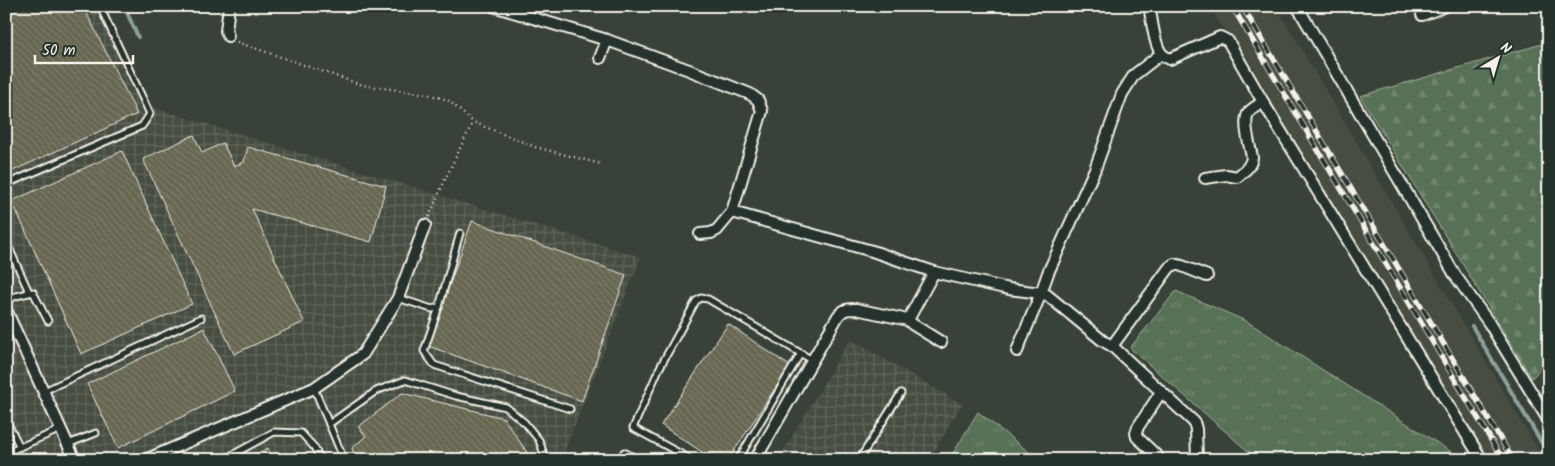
<svg xmlns="http://www.w3.org/2000/svg" width="1555" height="466" font-family="Kalam,sans-serif">
	<style>
		.built { fill: #464d40 }
		.industrial { fill: url(#industrial-grid) }
		.grass { fill: url(#grass-tufts); stroke: #a6b19f }
		.forest { fill: url(#forest-firs); stroke: #a6b19f }
		.lines { fill: none; stroke-linecap: round; stroke-linejoin: round }
		.stream { stroke: #8ca19e; stroke-width: 4 }
		.building { fill: url(#building-back-hatch); stroke: #f4f1e8 }
		.service-casing { stroke: #f4f1e8; stroke-width: 9 }
		.minor-casing { stroke: #f4f1e8; stroke-width: 14 }
		.path { stroke: #f4f1e8; stroke-width: 2.5; stroke-dasharray: 1 4; stroke-linecap: butt }
		.service { stroke: #26332d; stroke-width: 5 }
		.minor { stroke: #26332d; stroke-width: 10 }
		.rail-casing { stroke: #f4f1e8; stroke-width: 5.5 }
		.rail { stroke: #26332d; stroke-width: 4; stroke-dasharray: 11; stroke-linecap: butt }
	</style>
	<defs>
		<pattern id="industrial-grid" width="8" height="8" patternUnits="userSpaceOnUse" patternTransform="scale(1.25)"><rect width="8" height="8" fill="#464d40"/><path d="M0 4h8M4 0v8" fill="none" stroke="#61675c"/></pattern>
		<pattern id="grass-tufts" width="24" height="20" patternUnits="userSpaceOnUse" patternTransform="scale(1.25)"><rect width="24" height="20" fill="#577156"/><path d="M3 7l-1-3M5 7V3M7 7l1-3M15 17l-1-3M17 17v-4M19 17l1-3" fill="none" stroke="#70866e"/></pattern>
		<pattern id="forest-firs" width="22" height="20" patternUnits="userSpaceOnUse" patternTransform="scale(1.25)"><rect width="22" height="20" fill="#577156"/><path d="M5 1l3.5 6h-7zM16 11l3.5 6h-7z" fill="#70866e"/></pattern>
		<pattern id="building-back-hatch" width="6" height="6" patternUnits="userSpaceOnUse" patternTransform="scale(1.25)"><rect width="6" height="6" fill="#666651"/><path d="M-1 5l2 2M0 0l6 6M5-1l2 2" fill="none" stroke="#7c7c6a"/></pattern>
	</defs>
	<rect width="100%" height="100%" fill="#394238"/>
	<filter id="ink" filterUnits="userSpaceOnUse"><feTurbulence type="fractalNoise" baseFrequency=".02" numOctaves="2"/><feDisplacementMap in="SourceGraphic" scale="10" xChannelSelector="R" yChannelSelector="G"/><feConvolveMatrix kernelMatrix="1 2 1 2 8 2 1 2 1" color-interpolation-filters="sRGB"/></filter>
	<g filter="url(#ink)">
		<polygon class="built" points="1209,6 1276,6 1544,460 1488,460"/>
		<g class="industrial">
			<polygon points="6,6 102,6 145,105 641,257 561,460 6,460"/>
			<polygon points="850,339 962,404 929,460 778,460"/>
		</g>
		<g class="grass">
			<polygon points="1176,291 1246,321 1453,453 1458,460 1258,460 1130,348"/>
			<polygon points="978,412 1039,460 949,460"/>
		</g>
		<polygon class="forest" points="1549,42 1549,359 1532,378 1360,96"/>
		<g class="lines">
			<g class="stream">
				<polyline points="124,6 138,37"/>
				<polyline points="1472,326 1549,455"/>
			</g>
		</g>
		<g class="building">
			<polygon points="6,6 83,6 137,114 6,174"/>
			<polygon points="194,135 202,153 223,143 234,166 244,162 248,147 386,186 371,242 252,209 304,322 234,354 143,159"/>
			<polygon points="122,151 192,304 81,354 12,201"/>
			<polygon points="472,221 626,275 582,401 428,346"/>
			<polygon points="728,324 790,366 728,460 714,460 661,425"/>
			<polygon points="204,328 235,391 118,448 87,384"/>
			<polygon points="402,393 504,418 532,460 356,460 352,448 366,436 358,427"/>
			<polygon points="268,448 274,460 243,460"/>
		</g>
		<g class="lines">
			<g class="service-casing">
				<g id="service">
					<polyline points="6,182 9,183 142,126 150,114 103,13"/>
					<polyline points="6,241 29,292"/>
					<polyline points="398,298 432,309 439,307 460,233"/>
					<polyline points="6,301 16,296 33,292 48,321"/>
					<polyline points="439,307 424,351 434,365 570,409"/>
					<polyline points="314,388 344,460"/>
					<polyline points="44,391 201,318"/>
					<polyline points="6,420 20,447"/>
					<polyline points="329,424 376,391 405,380 456,396 506,407 525,423 539,440 546,460"/>
					<polyline points="68,444 96,433"/>
					<polyline points="6,453 61,429"/>
					<polyline points="223,460 274,432 301,433 314,447 321,460"/>
					<polyline points="620,460 624,452 638,460"/>
					<polyline points="692,460 633,428 659,369 696,301 701,298 708,299 812,360"/>
					<polyline points="738,460 801,353"/>
					<polyline points="859,460 901,393"/>
				</g>
			</g>
			<g class="minor-casing">
				<g id="minor">
					<polyline points="493,6 607,40 689,70 750,94 758,100 762,111 732,212 717,230 711,233 700,234"/>
					<path d="M 1149,6 C 1152,18 1154,48 1163,55 C 1165,57 1168,58 1170,59 L 1220,37 L 1228,41 L 1263,102 L 1482,460"/>
					<polyline points="1297,6 1455,275 1489,323 1549,421"/>
					<polyline points="1422,15 1445,6"/>
					<polyline points="228,36 226,31 229,6"/>
					<polyline points="600,58 607,40"/>
					<path d="M 1205,178 L 1226,175 L 1237,177 C 1244,171 1251,167 1252,157 C 1250,146 1242,121 1249,112 C 1253,108 1258,105 1263,102"/>
					<polyline points="732,212 872,251 934,272 1009,289 1041,293 1047,295 1103,341 1112,346 1194,422 1196,429 1197,460"/>
					<polyline points="6,310 75,460"/>
					<polyline points="908,320 934,272"/>
					<polyline points="1112,346 1169,268 1174,264 1182,266 1207,276"/>
					<polyline points="1017,351 1041,293 1048,273 1095,169 1122,94 1134,75 1161,54"/>
					<polyline points="1157,456 1137,437 1136,433 1138,427 1161,392"/>
					<polyline points="145,460 314,388 363,354 398,298 425,225"/>
					<path d="M 755,460 L 838,316 C 844,309 847,309 856,309 L 908,320 L 912,324 L 941,342"/>
				</g>
			</g>
			<g class="path">
				<polyline points="237,42 362,85 427,94 448,100 473,122 535,147 601,164"/>
				<polyline points="429,217 446,177 473,122"/>
			</g>
			<use href="#service" class="service"/>
			<use href="#minor" class="minor"/>
			<g class="rail-casing">
				<g id="rail">
					<polyline points="1232,6 1503,460"/>
					<polyline points="1242,6 1513,460"/>
				</g>
			</g>
			<use href="#rail" class="rail"/>
		</g>
	</g>
	<rect width="1555" height="466" fill="none" stroke="#26332d" stroke-width="25"/>
	<rect x="12" y="12" width="1530" height="441" fill="none" stroke="#f4f1e8" stroke-width="2" filter="url(#ink)"/>
	<g transform="translate(1498 58) rotate(38)" stroke="#26332d" stroke-width="4" paint-order="stroke">
	<path d="M0-4L9 19L0 12L-9 19Z" fill="#f4f1e8"/>
	<text y="-8" font-size="14" font-weight="bold" text-anchor="middle" fill="#f4f1e8">N</text>
	</g>
	<path d="M35 55v8h98v-8" fill="none" stroke="#f4f1e8" stroke-width="2.5"/>
	<text x="42" y="55" font-size="15" fill="#f4f1e8" stroke="#26332d" stroke-width="4" paint-order="stroke">50 m</text>
</svg>
